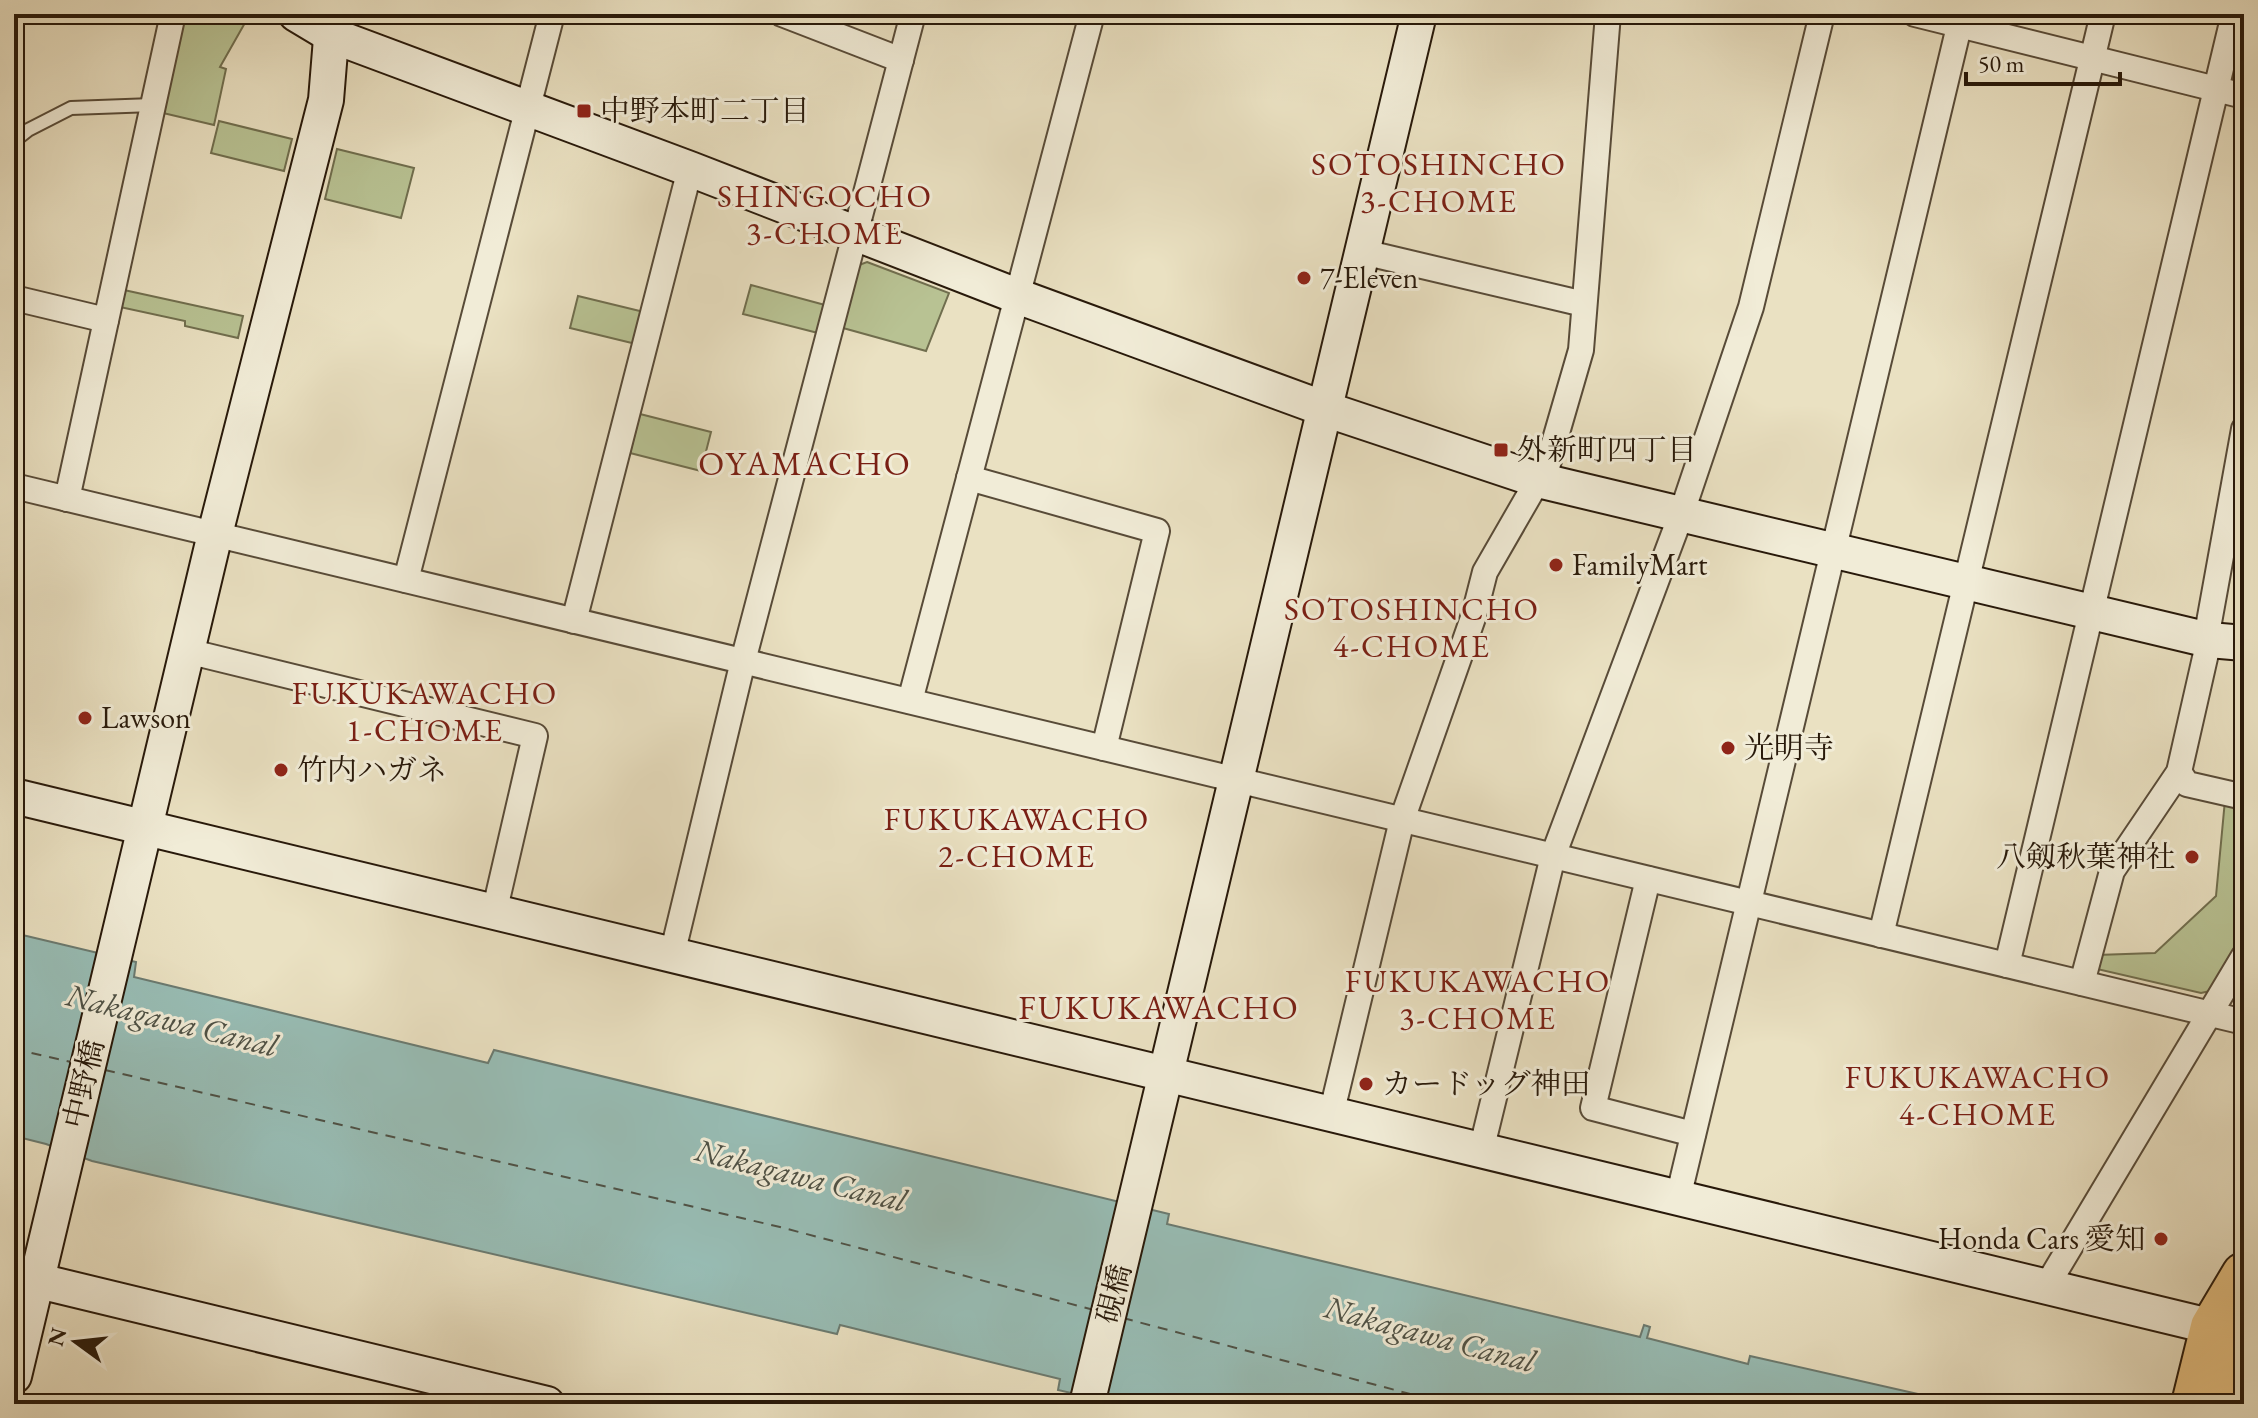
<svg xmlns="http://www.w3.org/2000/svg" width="2258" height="1418" font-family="'EB Garamond','Noto Serif JP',serif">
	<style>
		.green { fill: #b8c293; stroke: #706e4e; stroke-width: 2 }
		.water { fill: #98bdb5; stroke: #6b7b71; stroke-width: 2 }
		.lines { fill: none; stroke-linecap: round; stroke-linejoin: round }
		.ferry { stroke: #4f5246; stroke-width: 2; stroke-dasharray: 10 8; stroke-linecap: butt }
		.lane-casing { stroke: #584b38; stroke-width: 16 }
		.street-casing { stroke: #584b38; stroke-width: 28 }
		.secondary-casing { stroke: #28190a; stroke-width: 38 }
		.highway-casing { stroke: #28190a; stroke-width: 48 }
		.lane { stroke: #f1ecd7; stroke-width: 12 }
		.street { stroke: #f1ecd7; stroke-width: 24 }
		.secondary { stroke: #f1ecd7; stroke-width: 34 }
		.highway { stroke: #e5c081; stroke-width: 44 }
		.poi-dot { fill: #8f2418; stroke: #f1ecd7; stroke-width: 3 }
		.labels { text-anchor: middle; stroke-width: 6; stroke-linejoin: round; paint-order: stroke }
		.poi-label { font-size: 30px; fill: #28190a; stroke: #f1ecd7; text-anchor: start }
		.street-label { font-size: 30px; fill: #28190a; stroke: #f1ecd7 }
		.neighbourhood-label { font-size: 32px; letter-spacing: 2px; fill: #7a1f14; stroke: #f1ecd7 }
		.water-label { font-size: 32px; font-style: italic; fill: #4f5246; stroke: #f1ecd7 }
		.quarter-label { font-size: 34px; letter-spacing: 2px; fill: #7a1f14; stroke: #f1ecd7 }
	</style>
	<rect width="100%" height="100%" fill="#eae1c2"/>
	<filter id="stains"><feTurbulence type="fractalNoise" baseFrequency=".0025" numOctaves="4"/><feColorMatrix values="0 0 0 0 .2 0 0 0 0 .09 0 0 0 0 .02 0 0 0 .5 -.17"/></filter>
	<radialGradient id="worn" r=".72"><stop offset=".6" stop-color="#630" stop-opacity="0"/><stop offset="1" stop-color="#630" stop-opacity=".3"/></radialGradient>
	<g class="green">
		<polygon points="185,14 250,14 220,67 226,69 214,125 163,113"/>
		<polygon points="219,121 292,139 284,171 211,153"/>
		<polygon points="337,149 414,168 401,218 325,199"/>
		<polygon points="867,262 949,293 926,351 843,328 859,265"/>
		<polygon points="751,285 825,305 818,333 743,314"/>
		<polygon points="124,290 243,316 238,338 185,326 185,321 120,307"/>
		<polygon points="578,296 644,312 636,344 570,328"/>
		<polygon points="640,414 711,432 701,471 630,453"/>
		<polygon points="2225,800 2244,804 2244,933 2210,991 2201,993 2097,969 2097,955 2155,953 2216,896"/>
	</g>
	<polygon class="water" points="14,933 136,962 134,977 488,1063 494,1050 1169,1214 1167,1224 1640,1337 1644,1325 1650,1327 1647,1338 1748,1364 1750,1356 1962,1404 1127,1404 1073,1391 1071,1393 1058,1390 1060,1379 840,1325 837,1334 92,1161 46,1144 14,1136"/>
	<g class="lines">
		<g class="ferry">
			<polyline points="14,1049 71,1062"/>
			<polyline points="105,1070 780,1227 1094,1310"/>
			<polyline points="1123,1318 1448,1404"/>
		</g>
		<g class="lane-casing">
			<polyline id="lane" points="14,141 28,130 71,108 153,105"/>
		</g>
		<g class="street-casing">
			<g id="street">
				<polyline points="782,14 901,60"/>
				<polyline points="1915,14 2244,96"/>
				<polyline points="1363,252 1584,304"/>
				<polyline points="14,298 106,320"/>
				<polyline points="969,478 1157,531 1104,748"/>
				<polyline points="1543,481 1581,350 1608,14"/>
				<polyline points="14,486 2244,1022"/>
				<polyline points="67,499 173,14"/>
				<polyline points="406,580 552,14"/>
				<polyline points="574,621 690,169"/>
				<polyline points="2206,639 2244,429"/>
				<polyline points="187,651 535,736 494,913"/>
				<polyline points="910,701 1092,14"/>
				<polyline points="2179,772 2187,784 2244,797"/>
				<polyline points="1648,879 1593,1108 1693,1134"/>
				<polyline points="1881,935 2103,14"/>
				<polyline points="672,955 743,661 913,14"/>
				<polyline points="2007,965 2234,14"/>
				<polyline points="2082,983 2112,871 2179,772 2209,640"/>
				<polyline points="1331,1115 1402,820 1474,615 1485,572 1538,480"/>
				<polyline points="1481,1151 1553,856 1681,515 1751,307 1822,14"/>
				<polyline points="1678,1198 1962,14"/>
				<polyline points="2046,1287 2244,956"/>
			</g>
		</g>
		<g class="secondary-casing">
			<g id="secondary">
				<polyline points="296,14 331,35 690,169 1017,296 1325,409 1538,480 2209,640 2244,643"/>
				<polyline points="14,796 2238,1333"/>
				<polyline points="14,1275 547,1404"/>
				<polyline points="14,1376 215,534 326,100 333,14"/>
				<polyline points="1087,1404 1419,14"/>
			</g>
		</g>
		<g class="highway-casing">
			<g id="highway">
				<polyline points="2194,1404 2213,1327 2244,1275"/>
				<polyline points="2230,1404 2244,1345"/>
			</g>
		</g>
		<use href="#lane" class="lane"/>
		<use href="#street" class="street"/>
		<use href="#secondary" class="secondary"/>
		<use href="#highway" class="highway"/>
	</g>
	<g class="poi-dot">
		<rect x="576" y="103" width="16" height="16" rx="4"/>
		<circle cx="1304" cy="278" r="8"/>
		<rect x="1493" y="442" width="16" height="16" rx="4"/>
		<circle cx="1556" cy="565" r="8"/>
		<circle cx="85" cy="718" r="8"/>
		<circle cx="1728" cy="748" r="8"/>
		<circle cx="281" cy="770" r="8"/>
		<circle cx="2192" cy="857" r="8"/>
		<circle cx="1366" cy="1084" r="8"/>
		<circle cx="2161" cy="1239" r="8"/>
	</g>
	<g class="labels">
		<g class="poi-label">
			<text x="600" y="121">中野本町二丁目</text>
			<text x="1320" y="288">7-Eleven</text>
			<text x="1517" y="460">外新町四丁目</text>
			<text x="1572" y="575">FamilyMart</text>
			<text x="101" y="728">Lawson</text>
			<text x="1744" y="758">光明寺</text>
			<text x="297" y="780">竹内ハガネ</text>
			<text x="2176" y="867" text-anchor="end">八剱秋葉神社</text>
			<text x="1382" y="1094">カードッグ神田</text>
			<text x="2145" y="1249" text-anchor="end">Honda Cars 愛知</text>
		</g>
		<g class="street-label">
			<text transform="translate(84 1084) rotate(-77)" y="10">中野橋</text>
			<text transform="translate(1114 1294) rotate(-76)" y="10">硯橋</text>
		</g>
		<g class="neighbourhood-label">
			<text x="1439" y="175">SOTOSHINCHO<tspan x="1439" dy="37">3-CHOME</tspan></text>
			<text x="825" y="207">SHINGOCHO<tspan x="825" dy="37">3-CHOME</tspan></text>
			<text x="1412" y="620">SOTOSHINCHO<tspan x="1412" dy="37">4-CHOME</tspan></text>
			<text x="425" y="704">FUKUKAWACHO<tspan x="425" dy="37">1-CHOME</tspan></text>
			<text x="1017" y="830">FUKUKAWACHO<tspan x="1017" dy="37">2-CHOME</tspan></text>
			<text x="1478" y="992">FUKUKAWACHO<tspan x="1478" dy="37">3-CHOME</tspan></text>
			<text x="1978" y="1088">FUKUKAWACHO<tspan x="1978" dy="37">4-CHOME</tspan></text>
		</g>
		<g class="water-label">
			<text transform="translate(172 1020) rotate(14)" y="11">Nakagawa Canal</text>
			<text transform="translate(801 1175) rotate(14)" y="11">Nakagawa Canal</text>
			<text transform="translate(1430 1334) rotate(15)" y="11">Nakagawa Canal</text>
		</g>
		<g class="quarter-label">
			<text x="805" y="475">OYAMACHO</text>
			<text x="1159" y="1019">FUKUKAWACHO</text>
		</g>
	</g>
	<rect width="2258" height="1418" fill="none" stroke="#eae1c2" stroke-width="48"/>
	<rect x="16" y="16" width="2226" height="1386" fill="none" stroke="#28190a" stroke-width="4"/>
	<rect x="24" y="24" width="2210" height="1370" fill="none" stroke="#28190a" stroke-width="2"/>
	<g transform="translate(76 1342) rotate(285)" stroke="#f1ecd7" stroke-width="6" paint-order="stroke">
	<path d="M0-6L14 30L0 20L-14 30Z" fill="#28190a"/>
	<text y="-12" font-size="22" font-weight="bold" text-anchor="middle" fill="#28190a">N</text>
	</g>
	<path d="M1966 72v12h154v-12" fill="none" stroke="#28190a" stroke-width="4"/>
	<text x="1978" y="72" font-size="24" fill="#28190a" stroke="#f1ecd7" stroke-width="6" paint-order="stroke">50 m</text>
	<rect width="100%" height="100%" filter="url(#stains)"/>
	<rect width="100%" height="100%" fill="url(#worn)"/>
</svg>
